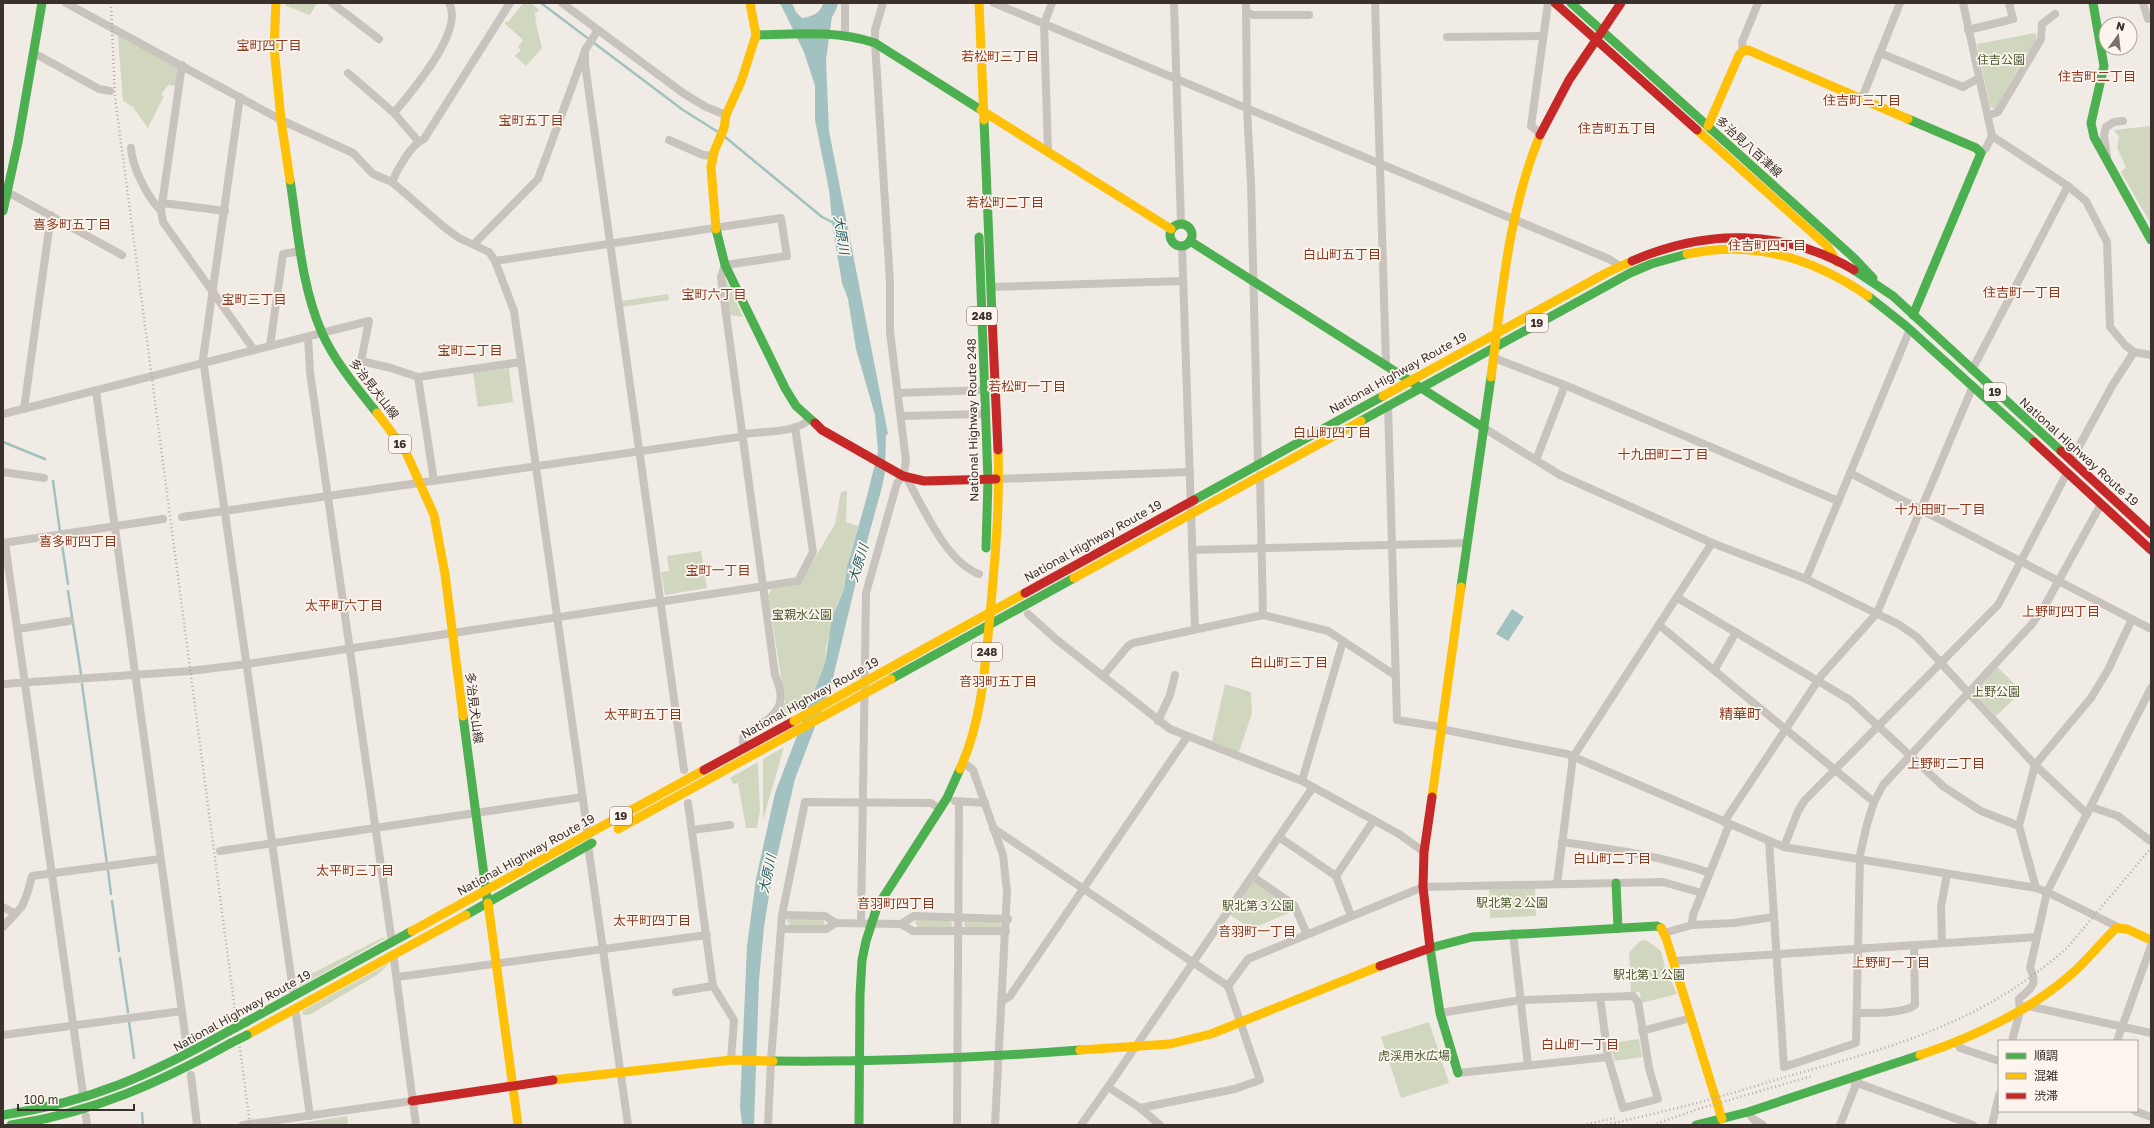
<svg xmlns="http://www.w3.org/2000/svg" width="2154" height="1128" font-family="'Golos Text','Noto Sans JP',sans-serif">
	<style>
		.green { fill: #d1d6bf }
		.water { fill: #a1c2c1 }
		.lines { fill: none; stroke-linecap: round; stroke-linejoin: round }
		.stream { stroke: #a1c2c1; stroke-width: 2.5 }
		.river { stroke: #a1c2c1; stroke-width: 14 }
		.street { stroke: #c9c3be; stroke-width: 8 }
		.fast { stroke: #4caf50; stroke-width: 9 }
		.slow { stroke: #ffc107; stroke-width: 9 }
		.jam { stroke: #c62828; stroke-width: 9 }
		.rail { stroke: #b1aca8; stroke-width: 2.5; stroke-dasharray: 1 3; stroke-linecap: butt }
		.fast-bridge { stroke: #4caf50; stroke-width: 9 }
		.slow-bridge { stroke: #ffc107; stroke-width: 9 }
		.labels { text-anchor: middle; stroke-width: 3.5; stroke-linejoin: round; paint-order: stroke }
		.shield { fill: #fbf5ee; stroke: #756b66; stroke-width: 1 }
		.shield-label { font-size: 11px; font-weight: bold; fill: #3b302b }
		.park-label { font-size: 12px; fill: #4a5a2e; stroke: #fbf5ee }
		.street-label { font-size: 12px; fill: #3b302b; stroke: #fbf5ee }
		.neighbourhood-label { font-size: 13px; fill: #8c3b22; stroke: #fbf5ee }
		.water-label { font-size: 13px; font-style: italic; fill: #1f5a5e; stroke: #fbf5ee }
		.quarter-label { font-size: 14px; fill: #8c3b22; stroke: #fbf5ee }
	</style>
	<rect width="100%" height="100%" fill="#f0ebe5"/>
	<g class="green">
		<polygon points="286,3 317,3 310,15 286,6"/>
		<polygon points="523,3 531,3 539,10 534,14 537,18 535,20 542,48 526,66 515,56 521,50 518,47 523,40 504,23 509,21"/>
		<path d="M 2036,33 C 2037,41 2033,50 2026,54 L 1996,109 L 1990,107 L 1977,44 Z"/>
		<polygon points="118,36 178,67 176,86 168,85 161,95 164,96 148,128 133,107 123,101"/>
		<polygon points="2151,126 2151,224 2121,172 2126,167 2117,148 2119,137 2114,130"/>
		<polygon points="725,278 743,317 729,315"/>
		<polygon points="668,294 669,300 622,307 621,301"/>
		<polygon points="509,368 513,402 478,407 473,373"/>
		<polygon points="847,491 846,522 858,526 847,567 844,589 837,604 826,648 825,663 811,698 805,698 805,704 749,736 781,711 785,701 768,595 772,589 799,585 835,524 841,492"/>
		<polygon points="701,551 707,588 665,595 661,572 669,571 667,556"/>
		<polygon points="1997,667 2022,691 1996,716 1976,695 1976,690"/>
		<polygon points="1225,684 1251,692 1252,713 1239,752 1212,741"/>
		<polygon points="784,747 763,820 763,759"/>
		<polygon points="758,762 760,811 757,828 746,828 738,783 733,784 730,778"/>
		<polygon points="1255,882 1291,906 1293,911 1252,929 1230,915 1251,883"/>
		<polygon points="1535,887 1536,916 1490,918 1489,889"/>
		<polygon points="790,917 822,918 825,924 822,927 790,927 787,920"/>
		<polygon points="918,918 950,920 953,926 950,929 918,928 915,922"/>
		<polygon points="967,919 999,920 1001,926 999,930 965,927 964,923"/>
		<polygon points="382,938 386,938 299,987 301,979"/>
		<polygon points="1646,940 1661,951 1665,967 1677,994 1641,1003 1640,992 1631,993 1629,953 1640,941"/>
		<polygon points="390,963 377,975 309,1015 303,1015 302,1011"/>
		<polygon points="1429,1022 1449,1083 1401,1098 1381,1037"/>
		<polygon points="1639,1039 1642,1057 1614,1061 1611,1043"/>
		<polygon points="347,1116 348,1125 287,1125"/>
	</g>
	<g class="water">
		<polygon points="780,3 792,3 796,12 802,18 817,16 821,12 832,16 826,60 829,131 888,434 886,435 885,472 882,487 856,582 832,682 795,779 771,882 764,927 759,980 754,1125 742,1125 740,1106 747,946 756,879 775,793 825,663 832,618 844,589 847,567 866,500 878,452 875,415 856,349 848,299 842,283 833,229 829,190 815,120 815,86 804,52"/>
		<polygon points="1512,609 1524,617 1508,641 1496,634"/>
	</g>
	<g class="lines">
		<g class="stream">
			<polyline points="541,3 683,110 718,132"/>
			<polyline points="724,136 822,217 836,224"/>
			<polyline points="3,442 45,459"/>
			<polyline points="53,481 60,532"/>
			<polyline points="61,538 68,584"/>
			<polyline points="68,591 81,674"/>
			<polyline points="82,684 107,864"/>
			<polyline points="108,870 111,894"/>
			<polyline points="112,901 119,951"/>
			<polyline points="120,958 128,1012"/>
			<polyline points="129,1021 134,1058"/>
			<polyline points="142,1113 143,1125"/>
		</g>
		<path class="river" d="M 811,23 C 823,20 827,14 831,3"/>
		<g class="street">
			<polyline points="66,3 281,120 353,153 373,174 392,182 444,227 459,238 489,252 495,261"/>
			<polyline points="332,3 379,39"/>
			<polyline points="562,3 683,93 706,107 726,115"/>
			<polyline points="845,3 845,34"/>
			<polyline points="994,3 1609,259 1620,266"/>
			<polyline points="1174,3 1181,224"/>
			<polyline points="1246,3 1247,109 1251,184 1258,464"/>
			<polyline points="1375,3 1386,364"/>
			<polyline points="1963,3 1992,136 1986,148 1981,153"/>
			<polyline points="2143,3 2148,19"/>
			<polyline points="1246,13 1254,15 1309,15"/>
			<polyline points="598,30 585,50 585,64 684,770"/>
			<polyline points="1968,30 2013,19 2009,3"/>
			<polyline points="1447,37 1543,36"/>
			<polyline points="1743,51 1742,42 1758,3"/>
			<polyline points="34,53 99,89 110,91"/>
			<polyline points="1880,53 1963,87 1979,78"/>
			<polyline points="182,65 161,211 163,222 254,350"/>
			<polyline points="348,73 394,113 418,141"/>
			<polyline points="240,97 203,359 293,990"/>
			<polyline points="1862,98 1900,3"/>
			<path d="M 394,113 C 411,92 465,31 449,3"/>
			<polyline points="1989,115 1998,112 2041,39 2042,24 2055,14"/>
			<polyline points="1540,133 1531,126 1548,3"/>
			<polyline points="1992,136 2068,186 2086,201 2107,242 2110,327 2125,345 2134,352 2151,355"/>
			<polyline points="669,140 703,155 713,156"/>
			<path d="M 131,148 C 132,167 148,198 161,211"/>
			<polyline points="1048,151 1044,24 1052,3"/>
			<polyline points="2107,158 2104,135 2106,127 2114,122 2123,121"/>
			<path d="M 392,182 C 397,170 411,144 424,139 L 510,3"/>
			<polyline points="3,195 13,195 122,255"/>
			<polyline points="163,203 225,211"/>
			<polyline points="474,244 538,179 585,51"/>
			<polyline points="1182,246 1195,629"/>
			<polyline points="991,287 1183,281"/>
			<polyline points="308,337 310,372 391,936"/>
			<polyline points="270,346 283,254 301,251"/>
			<polyline points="1494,358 1567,386 1838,501"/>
			<polyline points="1972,370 2068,186"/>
			<polyline points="418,377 434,481"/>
			<polyline points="96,391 187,1048"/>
			<polyline points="898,393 985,390"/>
			<polyline points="1388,405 1397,720 1441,727"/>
			<polyline points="24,409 51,215"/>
			<polyline points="3,414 369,321 361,361 391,368 418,377 521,362"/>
			<polyline points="901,416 985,414"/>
			<polyline points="1484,428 1560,475 1712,543 1806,579 1898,624 1917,637 2035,765 2087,814"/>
			<polyline points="1536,460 1565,385"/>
			<polyline points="2071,461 2112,386 2134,352"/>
			<polyline points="3,472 44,478"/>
			<polyline points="1850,473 2151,629"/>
			<polyline points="1260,475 1263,615"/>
			<path d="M 906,477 C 924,508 945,561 979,574"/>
			<polyline points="999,479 1190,472"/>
			<path d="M 182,517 L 739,437 L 746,434 C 765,431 796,433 810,419"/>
			<polyline points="3,543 163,519"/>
			<polyline points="5,543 83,1094"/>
			<polyline points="1192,550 1467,543"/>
			<polyline points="1806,579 1910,329"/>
			<polyline points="1678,598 1850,700 1944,787 1981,811 2019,826"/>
			<polyline points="1028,614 1057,640 1170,729 1302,781 1399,834 1424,852"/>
			<polyline points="1659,625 1874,802"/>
			<polyline points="18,629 69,621"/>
			<polyline points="1715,669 1736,632"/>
			<polyline points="1103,676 1128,646 1133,643 1263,615 1328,631 1396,676"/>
			<polyline points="3,684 190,671 247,664 798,581 813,552 795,427"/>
			<polyline points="1158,721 1170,695 1175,675"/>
			<polyline points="1441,729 1567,754 1784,847 2036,888 2047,892 2120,928"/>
			<polyline points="964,763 973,770 1003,855 1007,892 995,1125"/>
			<polyline points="1302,781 1343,641"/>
			<polyline points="955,801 985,803"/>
			<polyline points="688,803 713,986 734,1020 731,1060"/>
			<polyline points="2091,807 2118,816 2149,840"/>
			<polyline points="1724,822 1821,676 1877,613 1973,386"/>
			<polyline points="993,828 1228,986"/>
			<polyline points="692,830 730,825"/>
			<path d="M 588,835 L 514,311 L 495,261 L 781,218 L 787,256 L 725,265 L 721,277 L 775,675 C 792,712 768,718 743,737 L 743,749"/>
			<polyline points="1279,837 1336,876 1351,916"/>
			<polyline points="1769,841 1784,1067 1856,1043 1860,855 1867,824 1874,802 1883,785 2032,624 2043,609 2101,504"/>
			<path d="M 1562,842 C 1612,849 1662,856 1710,873"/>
			<polyline points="588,845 628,1125"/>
			<polyline points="1784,847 1798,811 1805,800 1998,605 2067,473"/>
			<polyline points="220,851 583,797"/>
			<polyline points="1252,876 1313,787"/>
			<polyline points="1336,876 1374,820"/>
			<polyline points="1557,884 1573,757 1712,543"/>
			<polyline points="2036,888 2019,826 2035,765 2091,698 2108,670 2132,619"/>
			<polyline points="3,907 14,913"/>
			<polyline points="782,915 825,916 836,923 901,924 913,931 1006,931"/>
			<polyline points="861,923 866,593 897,483 903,476 906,461 890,332 890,282 875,43 875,30 883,3"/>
			<polyline points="901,924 914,916 1008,919"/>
			<polyline points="1692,925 1693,915 1729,825"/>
			<path d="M 3,927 C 8,921 19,911 22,906 C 27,897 29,887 32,876 L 160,859"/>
			<polyline points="782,929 826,929 836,923"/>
			<polyline points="1513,933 1528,1065"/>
			<polyline points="1664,933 1692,925 1734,923 1773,917"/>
			<polyline points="1307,934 1294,905 1252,876 1108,1087 1140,1108 1235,1089 1260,1080 1228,986 1248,959 1423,887 1663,882 1702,893"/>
			<polyline points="1942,943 1941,907 1947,874"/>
			<polyline points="394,960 416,1125"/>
			<polyline points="1674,961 2037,937"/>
			<polyline points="397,977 707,935"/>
			<polyline points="676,992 713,986"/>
			<polyline points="1001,1002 1010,996 1187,737"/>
			<polyline points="2028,1006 2151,1033"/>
			<polyline points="1440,1013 1521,1000 1632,996 1633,996 1638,1002 1649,1068 1658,1099 1623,1108 1608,1057 1600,997"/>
			<path d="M 1858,1013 C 1873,1013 1904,1014 1915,1005 L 1914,946"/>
			<polyline points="296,1014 310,1116"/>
			<polyline points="1642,1031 1691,1018"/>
			<polyline points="3,1035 182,1011"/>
			<path d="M 2012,1041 L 2020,1011 L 2019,999 C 2032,987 2038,985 2030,968 L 2047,892 L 2151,688"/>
			<polyline points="2117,1041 2151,946"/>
			<polyline points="1958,1042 1960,1048 1999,1061"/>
			<polyline points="1458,1073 1608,1057"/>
			<polyline points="191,1075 197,1125"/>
			<polyline points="1854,1076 1860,1084 1973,1125"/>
			<polyline points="1140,1108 1160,1125"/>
			<polyline points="2135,1111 2151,1117"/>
			<polyline points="1748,1112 1753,1119 1763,1125"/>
			<polyline points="86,1116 87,1125"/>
			<polyline points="243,1125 412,1101"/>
			<polyline points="768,1125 771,1060 782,915 805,802 931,803 940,809"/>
			<polyline points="957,1125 959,803"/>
			<polyline points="1081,1125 1108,1087"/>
			<polyline points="1840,1125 1855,1087 1854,1077"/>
			<polyline points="1992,1125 1999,1095"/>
		</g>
		<g class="fast">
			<polyline points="1571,3 1853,257 1873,278"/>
			<polyline points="2093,3 2104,66 2091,123 2094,137 2151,240"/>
			<path d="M 756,35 C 796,34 836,30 875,43 L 981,110"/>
			<polyline points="1908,119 1976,148 1981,153 1913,315"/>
			<polyline points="984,120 992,316"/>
			<path d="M 290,180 C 298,231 301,285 322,333 C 335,362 357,388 377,413"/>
			<polyline points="3,211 18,142 42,3"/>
			<circle cx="1181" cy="235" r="11"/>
			<polyline points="716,229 725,265 785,388 796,406 815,423"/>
			<polyline points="979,237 988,480 986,548"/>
			<polyline points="1190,241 1484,428"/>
			<polyline points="1854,270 1893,296 2061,451"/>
			<polyline points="1868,296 1906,326 2034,442"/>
			<polyline points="1361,421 1630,273 1651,264 1687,254"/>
			<polyline points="1194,500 1383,396"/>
			<polyline points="1461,587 1491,377"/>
			<polyline points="891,679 1074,578"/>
			<polyline points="463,716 487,898"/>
			<polyline points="1616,883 1618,928"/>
			<polyline points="466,915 592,843"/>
			<polyline points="246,1022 412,931"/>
			<path d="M 773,1061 C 876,1062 977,1058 1080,1050"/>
			<polyline points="1458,1073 1440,1013 1430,948 1472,937 1657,926 1661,928"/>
			<path d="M 3,1115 C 91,1102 152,1074 229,1031"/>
			<path d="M 11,1125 C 92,1113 159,1083 231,1043"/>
			<polyline points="859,1125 860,995 862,960 866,941 877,907 947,798 960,769"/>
			<polyline points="1696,1125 1748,1112 1920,1055"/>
		</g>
		<g class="slow">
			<polyline points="276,3 274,47 281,120 290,180"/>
			<polyline points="979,3 984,120"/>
			<polyline points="981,110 1171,229"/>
			<polyline points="1708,126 1739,55 1743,51 1748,50 1908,119"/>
			<polyline points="1697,130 1827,246 1837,262"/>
			<polyline points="716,229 711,167 714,152 724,128 726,115 741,82 756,35 750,3"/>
			<path d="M 1687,254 C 1755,240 1812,258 1868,296"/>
			<path d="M 1491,377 C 1502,294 1508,213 1540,135"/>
			<polyline points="1383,396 1606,273 1632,261"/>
			<polyline points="377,413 405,450 434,515 445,574 463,716"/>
			<polyline points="1074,578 1361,421"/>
			<polyline points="886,670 1025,593"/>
			<path d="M 960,769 C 982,721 985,667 990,615 C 995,560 1000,506 998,450"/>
			<polyline points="1432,797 1461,587"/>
			<polyline points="618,829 789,735"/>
			<polyline points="488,903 518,1125"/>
			<polyline points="1661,928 1666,938 1722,1119"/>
			<polyline points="412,931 704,770"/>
			<polyline points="247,1035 466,915"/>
			<polyline points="1080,1050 1170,1044 1211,1034 1380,966"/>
			<path d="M 1920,1055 C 1974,1037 2036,1008 2078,968 C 2091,955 2103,941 2116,928 L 2127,929 L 2151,940"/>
			<polyline points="553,1080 731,1060 773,1061"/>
		</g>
		<g class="jam">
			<polyline points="1555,3 1697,130"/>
			<polyline points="1540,135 1569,80 1621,3"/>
			<path d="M 1632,261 C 1705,229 1783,228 1854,270"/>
			<polyline points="992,316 998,450"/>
			<polyline points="815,423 822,430 903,476 924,481 996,479"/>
			<polyline points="2034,442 2151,550"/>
			<polyline points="2061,451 2151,534"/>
			<polyline points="1025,593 1194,500"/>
			<polyline points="704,770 794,721"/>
			<polyline points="1380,966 1430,948 1423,887 1424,852 1432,797"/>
			<polyline points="412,1101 553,1080"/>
		</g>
		<g class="rail">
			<polyline points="111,3 115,97 250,1125"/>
			<polyline points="1583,1125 1615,1118"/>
			<path d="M 1607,1125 C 1634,1118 1662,1112 1689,1105 C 1725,1096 1761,1084 1796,1074 C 1900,1045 1984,1021 2067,948 L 2151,848"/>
			<polyline points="1653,1125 1695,1110 1812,1076"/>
		</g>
		<g class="fast-bridge">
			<polyline points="229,1031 246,1022"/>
			<polyline points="231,1043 247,1035"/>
		</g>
		<g class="slow-bridge">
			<polyline points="794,721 886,670"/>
			<polyline points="789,735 891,679"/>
		</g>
	</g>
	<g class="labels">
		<g class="shield">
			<rect x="967" y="307" width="30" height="18" rx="3"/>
			<rect x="1526" y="314" width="22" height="18" rx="3"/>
			<rect x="1984" y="383" width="22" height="18" rx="3"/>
			<rect x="389" y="435" width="22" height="18" rx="3"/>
			<rect x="972" y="643" width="30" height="18" rx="3"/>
			<rect x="610" y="807" width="22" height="18" rx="3"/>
		</g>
		<g class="shield-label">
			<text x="982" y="320">248</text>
			<text x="1537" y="327">19</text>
			<text x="1995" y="396">19</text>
			<text x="400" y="448">16</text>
			<text x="987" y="656">248</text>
			<text x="621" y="820">19</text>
		</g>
		<g class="park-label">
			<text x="2001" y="64">住吉公園</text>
			<text x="802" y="619">宝親水公園</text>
			<text x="1996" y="696">上野公園</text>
			<text x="1512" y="907">駅北第２公園</text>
			<text x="1258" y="910">駅北第３公園</text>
			<text x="1649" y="979">駅北第１公園</text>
			<text x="1414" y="1060">虎渓用水広場</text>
		</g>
		<g class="street-label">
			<text transform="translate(1749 147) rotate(42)" y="4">多治見八百津線</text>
			<text transform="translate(1398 373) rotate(-29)" y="4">National Highway Route 19</text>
			<text transform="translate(374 389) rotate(52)" y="4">多治見犬山線</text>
			<text transform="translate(973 420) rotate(-91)" y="4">National Highway Route 248</text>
			<text transform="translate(2079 452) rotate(42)" y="4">National Highway Route 19</text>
			<text transform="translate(1093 541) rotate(-29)" y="4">National Highway Route 19</text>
			<text transform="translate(810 698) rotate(-29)" y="4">National Highway Route 19</text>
			<text transform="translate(474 708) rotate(83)" y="4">多治見犬山線</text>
			<text transform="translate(526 855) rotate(-29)" y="4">National Highway Route 19</text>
			<text transform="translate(242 1011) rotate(-29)" y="4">National Highway Route 19</text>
		</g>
		<g class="neighbourhood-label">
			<text x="269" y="50">宝町四丁目</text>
			<text x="1000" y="61">若松町三丁目</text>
			<text x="2097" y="81">住吉町二丁目</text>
			<text x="1862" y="105">住吉町三丁目</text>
			<text x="531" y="125">宝町五丁目</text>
			<text x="1617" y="133">住吉町五丁目</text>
			<text x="1005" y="207">若松町二丁目</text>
			<text x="72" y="229">喜多町五丁目</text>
			<text x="1767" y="250">住吉町四丁目</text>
			<text x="1342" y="259">白山町五丁目</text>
			<text x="2022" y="297">住吉町一丁目</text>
			<text x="714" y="299">宝町六丁目</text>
			<text x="254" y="304">宝町三丁目</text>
			<text x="470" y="355">宝町二丁目</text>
			<text x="1027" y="391">若松町一丁目</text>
			<text x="1332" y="437">白山町四丁目</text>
			<text x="1663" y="459">十九田町二丁目</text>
			<text x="1940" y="514">十九田町一丁目</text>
			<text x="78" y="546">喜多町四丁目</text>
			<text x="718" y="575">宝町一丁目</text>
			<text x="344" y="610">太平町六丁目</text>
			<text x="2061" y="616">上野町四丁目</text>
			<text x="1289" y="667">白山町三丁目</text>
			<text x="998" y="686">音羽町五丁目</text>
			<text x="643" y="719">太平町五丁目</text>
			<text x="1946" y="768">上野町二丁目</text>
			<text x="1612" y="863">白山町二丁目</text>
			<text x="355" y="875">太平町三丁目</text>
			<text x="896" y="908">音羽町四丁目</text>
			<text x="652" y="925">太平町四丁目</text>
			<text x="1257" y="936">音羽町一丁目</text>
			<text x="1891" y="967">上野町一丁目</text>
			<text x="1580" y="1049">白山町一丁目</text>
		</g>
		<g class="water-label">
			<text transform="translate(842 235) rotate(81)" y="5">大原川</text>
			<text transform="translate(858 563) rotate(-73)" y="5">大原川</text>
			<text transform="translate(767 874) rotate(-78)" y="5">大原川</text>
		</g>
		<g class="quarter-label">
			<text x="1740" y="719">精華町</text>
		</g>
	</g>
	<rect width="2154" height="1128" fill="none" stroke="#3b302b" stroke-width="8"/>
	<rect x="1998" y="1040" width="140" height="72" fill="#fbf5ee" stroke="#aea6a0"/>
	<rect x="2006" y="1053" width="20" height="6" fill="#4caf50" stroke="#aea6a0"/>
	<text x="2034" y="1060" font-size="12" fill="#3b302b">順調</text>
	<rect x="2006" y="1073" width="20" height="6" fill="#ffc107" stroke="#aea6a0"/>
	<text x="2034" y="1080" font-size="12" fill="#3b302b">混雑</text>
	<rect x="2006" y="1093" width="20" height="6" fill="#c62828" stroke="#aea6a0"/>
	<text x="2034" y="1100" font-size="12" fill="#3b302b">渋滞</text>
	<g transform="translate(2118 36) rotate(15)"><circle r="19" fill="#fbf5ee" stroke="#aea6a0"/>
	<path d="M0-3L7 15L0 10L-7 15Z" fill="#7a716c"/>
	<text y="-6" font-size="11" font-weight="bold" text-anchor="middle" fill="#3b302b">N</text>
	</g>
	<path d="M18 1104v6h116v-6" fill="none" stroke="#3b302b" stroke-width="2"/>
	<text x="24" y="1104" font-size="12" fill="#3b302b" stroke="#fbf5ee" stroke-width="3" paint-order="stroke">100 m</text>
</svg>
